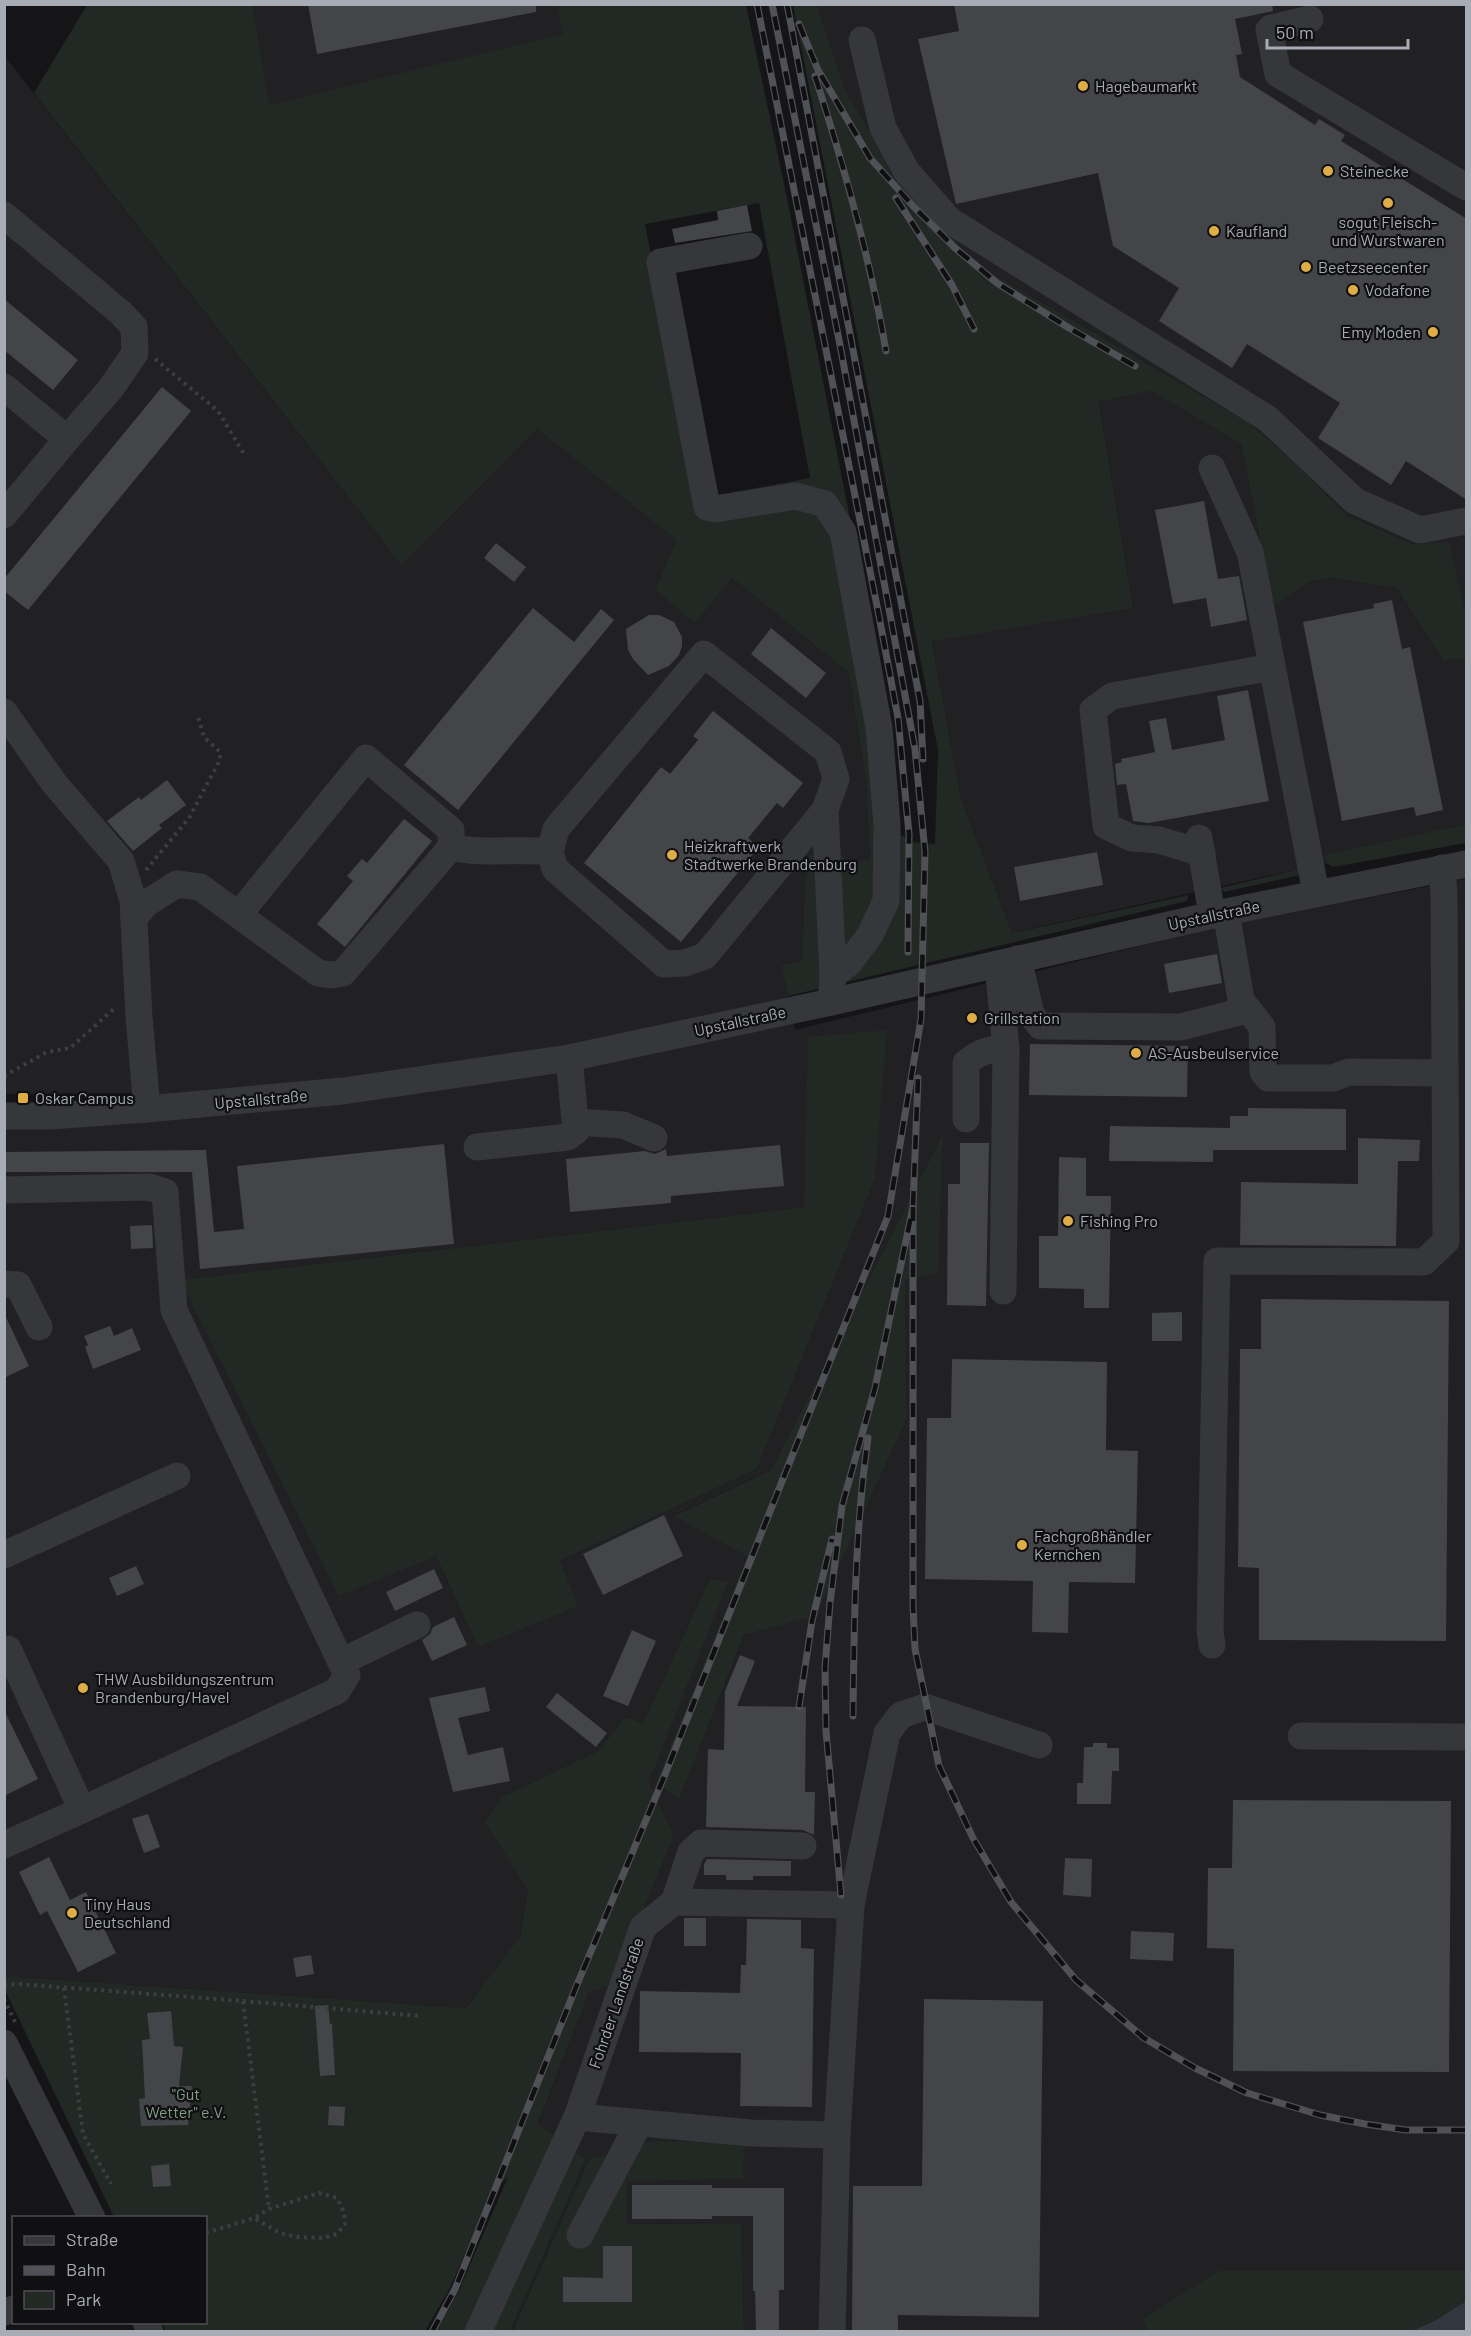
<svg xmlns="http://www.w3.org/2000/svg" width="1471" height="2336" font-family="Barlow,sans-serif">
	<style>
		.built { fill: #212123; fill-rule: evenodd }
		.green { fill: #222823; fill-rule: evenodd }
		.water { fill: #30373e }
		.building { fill: #444549 }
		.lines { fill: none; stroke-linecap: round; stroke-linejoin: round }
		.path { stroke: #3d3e42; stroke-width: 4; stroke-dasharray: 3 4.5; stroke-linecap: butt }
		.minor { stroke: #36373b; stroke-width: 27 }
		.rail-casing { stroke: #505156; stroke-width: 7 }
		.rail { stroke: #101012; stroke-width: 4.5; stroke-dasharray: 14; stroke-linecap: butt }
		.poi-dot { fill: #dead45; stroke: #101012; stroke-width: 2 }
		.labels { text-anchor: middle; stroke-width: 4.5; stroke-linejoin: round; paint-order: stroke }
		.poi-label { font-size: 16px; fill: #a8acb5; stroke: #101012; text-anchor: start }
		.street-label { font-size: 16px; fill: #a8acb5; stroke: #101012 }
		.park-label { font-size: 16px; fill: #819e83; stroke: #101012 }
	</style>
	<rect width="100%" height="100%" fill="#151517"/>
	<g class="built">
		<polygon points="252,5 557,5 564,34 270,106"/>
		<polygon points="817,5 1466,5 1466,614 1448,543 1413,544 1346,515 1304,471 1248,422 976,264 891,166 847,95"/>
		<path d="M 4,55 L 402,566 L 537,429 L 676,540 L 655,590 L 695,622 L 732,578 L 849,673 L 866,783 L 870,860 L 848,861 L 806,855 L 802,961 L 781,965 L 795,1030 L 1218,927 L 1466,879 L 1466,2271 L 1218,2271 L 1143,2318 L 1146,2331 L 744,2331 L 742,2223 L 627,2224 L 627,2180 L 742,2179 L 589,2159 L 512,2331 L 510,2331 L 586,2159 L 538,2125 L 589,1993 L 674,1835 L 649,1782 L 727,1582 L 710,1578 L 643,1723 L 625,1717 L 598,1751 L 503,1796 L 528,1890 L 520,1936 L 466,2008 L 5,1976 L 5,1119 L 147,1109 L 145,1093 L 5,1094 ZM 808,1037 L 875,1179 L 757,1469 L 560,1561 L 478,1647 L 436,1556 L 180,1280 L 805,1207 ZM 942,1136 L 905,1280 L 907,1419 L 816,1616 L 744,1635 L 679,1800 L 656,1782 L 747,1556 L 675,1515 L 771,1470 Z"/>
		<polygon points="1151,391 1241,444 1273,608 1308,582 1330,578 1397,588 1443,661 1466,658 1466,824 1325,855 1326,863 1012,933 961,798 932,640 1133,608 1099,402"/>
	</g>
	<g class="green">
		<path d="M 87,5 L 252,5 L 270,105 L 563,34 L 557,5 L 746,5 L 787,198 L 884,692 L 901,835 L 912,842 L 935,844 L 938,750 L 793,5 L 817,5 L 846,92 L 891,166 L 976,264 L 1248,422 L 1304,471 L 1346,515 L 1413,544 L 1449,542 L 1466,614 L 1466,658 L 1443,661 L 1397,588 L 1330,578 L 1308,582 L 1273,608 L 1241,444 L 1151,391 L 1099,402 L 1133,608 L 932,641 L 961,798 L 1012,933 L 1189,895 L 1187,901 L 788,996 L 781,965 L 802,961 L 806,855 L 841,855 L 848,861 L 870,860 L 866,783 L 849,673 L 732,578 L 695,623 L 655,590 L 676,540 L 537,429 L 402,566 L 34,93 ZM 759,203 L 810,478 L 697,499 L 645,224 Z"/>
		<polygon points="1466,824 1466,843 1333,867 1326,863 1324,855"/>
		<polygon points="1300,869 1300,875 1224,892 1220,888"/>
		<polygon points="887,1030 875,1179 757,1469 560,1561 578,1606 478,1647 436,1556 339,1596 180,1280 804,1207 808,1037"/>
		<polygon points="943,1134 938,1273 905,1280 907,1419 816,1616 744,1635 679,1800 656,1782 747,1556 674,1516 771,1470"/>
		<polygon points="710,1578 728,1582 649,1782 674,1835 612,1985 589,1993 538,2124 586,2159 510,2331 437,2331 459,2290 508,2177 494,2189 450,2288 425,2331 166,2331 162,2323 206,2322 206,2218 114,2217 5,1990 5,1976 466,2008 520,1936 528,1890 485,1822 503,1796 598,1751 625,1717 643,1723"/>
		<polygon points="651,2141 744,2143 743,2179 627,2181 627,2224 742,2223 744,2331 512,2332 589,2159"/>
		<polygon points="1218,2271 1466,2271 1466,2301 1436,2320 1412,2331 1146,2331 1143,2318"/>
	</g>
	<polygon class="water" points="1466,2301 1466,2331 1412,2331 1436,2320"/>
	<g class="building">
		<polygon points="308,4 536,4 536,12 317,54"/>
		<polygon points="954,4 1272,4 1273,11 1235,19 1242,54 1236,55 1240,77 1315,125 1319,119 1345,135 1341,141 1467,219 1467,500 1406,461 1391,485 1318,438 1340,403 1247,344 1232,368 1159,321 1179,288 1113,246 1098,173 956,204 918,39 959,31"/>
		<polygon points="747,205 752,231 675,243 672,229 718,220 717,211"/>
		<polygon points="4,299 78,360 53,390 4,350"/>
		<polygon points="162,387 191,411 28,610 4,591 4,579"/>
		<polygon points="1204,501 1218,579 1239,576 1247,620 1211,627 1206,598 1173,604 1155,510"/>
		<polygon points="496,543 526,567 514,582 484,558"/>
		<polygon points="1392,600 1402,649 1410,647 1443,810 1416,816 1414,807 1342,821 1303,622 1374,608 1373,604"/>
		<polygon points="533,608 574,642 601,609 614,620 458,810 404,765"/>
		<polygon points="649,615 659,615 674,622 682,637 682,646 679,655 669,666 648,675 633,659 628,650 626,629"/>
		<polygon points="771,628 826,673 806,698 751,654"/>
		<polygon points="1248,690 1269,801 1149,823 1133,821 1126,784 1117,785 1115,764 1122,762 1121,759 1155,752 1149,721 1166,718 1172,750 1225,740 1217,696"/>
		<polygon points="713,711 803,783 783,808 777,803 748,838 759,847 681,942 584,863 661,767 670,774 698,740 693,736"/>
		<polygon points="167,780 186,805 159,825 162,828 133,851 107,821 139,797 141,800"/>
		<polygon points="404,819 432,841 345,947 317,924 353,881 347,876 362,859 367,863"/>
		<polygon points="1097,852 1103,885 1020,901 1014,867"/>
		<polygon points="1217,954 1222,983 1169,993 1164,964"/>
		<polygon points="1030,1044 1188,1046 1187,1097 1029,1095"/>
		<polygon points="1248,1108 1346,1109 1346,1150 1213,1150 1213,1162 1109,1161 1110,1126 1230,1128 1230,1116 1248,1116"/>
		<polygon points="1358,1138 1420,1140 1419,1161 1398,1161 1396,1246 1240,1245 1241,1182 1358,1184"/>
		<polygon points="960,1143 989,1143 986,1306 947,1305 948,1184 960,1184"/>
		<polygon points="444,1144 454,1244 200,1269 192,1172 4,1172 4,1152 206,1150 214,1232 244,1229 237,1166"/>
		<polygon points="780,1145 784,1186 671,1196 671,1203 570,1212 566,1159 645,1151 655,1154 666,1149 667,1156"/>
		<polygon points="1059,1157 1086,1158 1086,1196 1111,1196 1109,1308 1084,1308 1084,1289 1039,1288 1039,1236 1058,1236"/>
		<polygon points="152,1225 153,1248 131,1249 130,1226"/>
		<polygon points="1261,1299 1449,1301 1446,1641 1259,1640 1259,1568 1238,1567 1240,1349 1261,1349"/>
		<polygon points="1182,1312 1182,1341 1152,1341 1152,1313"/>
		<polygon points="4,1313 29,1366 4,1378"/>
		<polygon points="110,1326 114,1336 132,1328 141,1350 93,1369 85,1347 88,1345 84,1336"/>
		<polygon points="952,1359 1107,1362 1106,1450 1138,1451 1135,1583 1069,1582 1068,1633 1032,1632 1033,1581 925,1579 927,1418 951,1418"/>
		<polygon points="664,1515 683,1556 603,1595 583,1554"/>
		<polygon points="136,1566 144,1584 117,1596 109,1578"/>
		<polygon points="434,1569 443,1588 395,1611 386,1592"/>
		<polygon points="454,1617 467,1645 432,1661 422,1640 430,1634 433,1627"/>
		<polygon points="632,1630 656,1641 628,1706 603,1696"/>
		<polygon points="740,1655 755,1661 737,1706 806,1707 805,1792 815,1792 814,1835 803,1830 706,1827 708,1749 724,1750 725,1691"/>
		<polygon points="485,1687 490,1711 458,1718 468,1755 503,1747 510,1781 453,1792 429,1698"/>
		<polygon points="557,1693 607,1733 596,1747 546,1707"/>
		<polygon points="4,1710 38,1779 4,1796"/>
		<polygon points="1093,1743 1107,1743 1107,1748 1119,1748 1119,1771 1112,1771 1111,1804 1077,1804 1077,1783 1083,1783 1084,1747 1093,1747"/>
		<polygon points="1233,1800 1451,1801 1449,2072 1233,2071 1234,1949 1207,1948 1208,1868 1232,1868"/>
		<polygon points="148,1814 160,1847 144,1853 132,1819"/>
		<polygon points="49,1857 70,1900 86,1892 116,1953 78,1972 47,1911 40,1915 19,1872"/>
		<polygon points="1065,1858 1092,1859 1091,1897 1063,1895"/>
		<polygon points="707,1859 791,1861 791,1876 753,1876 753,1880 726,1880 726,1875 704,1875 704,1864"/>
		<rect x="684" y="1918" width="22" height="28"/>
		<polygon points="747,1919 801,1920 801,1948 814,1949 812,2107 740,2106 741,2053 639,2052 640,1991 740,1993 741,1965 746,1965"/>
		<polygon points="1131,1931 1174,1933 1173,1961 1130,1959"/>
		<polygon points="311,1955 314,1974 296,1977 293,1958"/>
		<polygon points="924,1999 1043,2001 1039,2317 898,2315 898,2331 852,2331 853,2186 922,2186"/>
		<polygon points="328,2005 330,2024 332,2024 335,2075 320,2076 315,2006"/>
		<polygon points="171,2011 174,2046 183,2047 179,2086 192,2086 188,2125 141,2126 139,2099 145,2098 142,2040 150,2039 147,2013"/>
		<polygon points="329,2106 345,2107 344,2126 328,2125"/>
		<polygon points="169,2164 171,2186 153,2187 151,2166"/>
		<polygon points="632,2185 712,2185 712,2188 784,2188 784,2290 779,2290 779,2331 756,2331 755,2291 753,2291 753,2216 712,2216 712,2219 632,2219"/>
		<polygon points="603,2246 632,2246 632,2302 563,2302 563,2277 603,2278"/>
	</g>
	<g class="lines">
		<g class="path">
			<polyline points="155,359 218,411 244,454"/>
			<polyline points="146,870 189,818 220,760 220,752 204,737 198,717"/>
			<polyline points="4,1076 47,1052 70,1048 116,1007"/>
			<polyline points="4,1985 18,1984 243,2001 269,2209"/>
			<polyline points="64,1988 83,2134 111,2184"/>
			<polyline points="4,1999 17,2026"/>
			<polyline points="243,2001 420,2016"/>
			<polyline points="206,2233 254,2218 269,2209 319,2193 337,2198 344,2212 345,2224 337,2234 323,2238 297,2237 280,2233 254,2218"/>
		</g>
		<g class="minor">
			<polyline points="1310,19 1271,28 1269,30 1278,74 1466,187"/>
			<polyline points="862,40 883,128 907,172 949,220 1268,419 1355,501 1420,530 1466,521"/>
			<polyline points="4,215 121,313 134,327 135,353 111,388 67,439 4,387"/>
			<polyline points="749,246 660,262 707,507 715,509 796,496 825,504 843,532 879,728 887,824 886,901 870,935 849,963 833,975"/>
			<polyline points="1212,468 1250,552 1316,893"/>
			<polyline points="4,515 67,439"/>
			<polyline points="4,712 54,783 121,861 133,901 139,1017 147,1109"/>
			<polyline points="825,810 705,956 685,963 664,964 555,869 550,852 556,829 704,654 828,752 836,779 825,810 833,975 831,1002"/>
			<polyline points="1199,838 1212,915"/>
			<path d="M 451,847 C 483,855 517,848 550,852"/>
			<polyline points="1202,853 1159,840 1132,838 1106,826 1093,710 1112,696 1272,667"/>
			<polyline points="134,918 147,903 177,884 200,887 318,973 331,975 343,973 451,847 451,830 366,758 239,914"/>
			<polyline points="1018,959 1031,1014 1040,1026 1181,1027 1243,1011 1226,912"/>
			<polyline points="998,964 1006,1049 1003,1291"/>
			<polyline points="1244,1004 1262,1027 1263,1072 1268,1078 1333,1078 1349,1072 1444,1073"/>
			<polyline points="4,1116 50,1116 147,1109 343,1091 569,1058 831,1002 1226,912 1466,864"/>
			<path d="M 966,1119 L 966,1063 C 980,1051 989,1049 1006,1049"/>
			<polyline points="576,1122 623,1125 654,1138"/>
			<polyline points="477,1147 568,1137 576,1131 569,1058"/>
			<polyline points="4,1190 149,1187 165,1192 174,1310 347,1675 337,1691 82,1810"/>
			<polyline points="4,1284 18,1285 39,1327"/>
			<polyline points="4,1555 177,1476"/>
			<polyline points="1212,1645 1210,1630 1217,1261 1424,1262 1446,1241 1444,895 1442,868"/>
			<polyline points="341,1662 417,1625"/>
			<polyline points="1301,1736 1466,1737"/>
			<polyline points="4,1845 82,1810 8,1649"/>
			<polyline points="674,1902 691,1852 701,1843 803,1846"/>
			<polyline points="4,2043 92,2218"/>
			<polyline points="577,2117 751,2133 837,2135 832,2332"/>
			<polyline points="837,2135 851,1905 887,1733 901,1715 925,1707 1039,1745"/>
			<polyline points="580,2235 639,2123"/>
			<polyline points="4,2312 14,2309"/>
			<polyline points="146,2322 150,2332"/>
			<polyline points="478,2332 577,2117 643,1927 674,1902 851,1905"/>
		</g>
		<g class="rail-casing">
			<g id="rail">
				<polyline points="757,4 879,616 898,718 909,834 908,952"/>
				<polyline points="787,4 920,701 923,759"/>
				<polyline points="799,24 818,70 870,158 914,207 955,248 997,283 1069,328 1135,366"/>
				<path d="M 815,76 C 844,166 870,257 886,351"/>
				<polyline points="896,198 952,285 974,329"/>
				<polyline points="913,1207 913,1605 915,1649 939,1766 973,1838 1011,1902 1076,1980 1144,2038 1195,2068 1247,2093 1320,2115 1365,2124 1406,2130 1466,2130"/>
				<polyline points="799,1707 812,1621 832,1539"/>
				<path d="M 853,1716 C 854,1623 855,1530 868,1438"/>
				<polyline points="841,1895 826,1731 825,1668 830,1603 842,1506 875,1388 913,1207 918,1078"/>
				<polyline points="432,2332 455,2289 576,1987 664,1777 888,1216 921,1019 925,852 915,749 840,345 772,4"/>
			</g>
		</g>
		<use href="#rail" class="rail"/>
	</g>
	<g class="poi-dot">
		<circle cx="1083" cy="86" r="6"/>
		<circle cx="1328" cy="171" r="6"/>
		<circle cx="1388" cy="203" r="6"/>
		<circle cx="1214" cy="231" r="6"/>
		<circle cx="1306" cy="267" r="6"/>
		<circle cx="1353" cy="290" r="6"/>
		<circle cx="1433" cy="332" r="6"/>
		<circle cx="672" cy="855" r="6"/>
		<circle cx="972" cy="1018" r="6"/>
		<circle cx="1136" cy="1053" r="6"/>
		<rect x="17" y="1092" width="12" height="12" rx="3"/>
		<circle cx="1068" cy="1221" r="6"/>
		<circle cx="1022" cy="1545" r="6"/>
		<circle cx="83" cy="1688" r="6"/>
		<circle cx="72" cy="1913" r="6"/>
	</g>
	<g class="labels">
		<g class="poi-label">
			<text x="1095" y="92">Hagebaumarkt</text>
			<text x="1340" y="177">Steinecke</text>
			<text x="1388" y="228" text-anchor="middle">sogut Fleisch-<tspan x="1388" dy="18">und Wurstwaren</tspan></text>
			<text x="1226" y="237">Kaufland</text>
			<text x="1318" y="273">Beetzseecenter</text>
			<text x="1365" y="296">Vodafone</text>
			<text x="1421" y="338" text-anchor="end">Emy Moden</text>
			<text x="684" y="852">Heizkraftwerk<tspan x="684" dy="18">Stadtwerke Brandenburg</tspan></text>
			<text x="984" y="1024">Grillstation</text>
			<text x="1148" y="1059">AS-Ausbeulservice</text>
			<text x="35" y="1104">Oskar Campus</text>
			<text x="1080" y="1227">Fishing Pro</text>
			<text x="1034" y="1542">Fachgroßhändler<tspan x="1034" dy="18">Kernchen</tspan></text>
			<text x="95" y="1685">THW Ausbildungszentrum<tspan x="95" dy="18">Brandenburg/Havel</tspan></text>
			<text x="84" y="1910">Tiny Haus<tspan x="84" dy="18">Deutschland</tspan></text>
		</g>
		<g class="street-label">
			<text transform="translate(1214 915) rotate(-12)" y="6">Upstallstraße</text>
			<text transform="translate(740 1021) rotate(-12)" y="6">Upstallstraße</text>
			<text transform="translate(261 1099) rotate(-5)" y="6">Upstallstraße</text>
			<text transform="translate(616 2003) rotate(-71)" y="6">Fohrder Landstraße</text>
		</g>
		<g class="park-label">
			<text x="186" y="2100">"Gut<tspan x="186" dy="18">Wetter" e.V.</tspan></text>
		</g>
	</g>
	<rect width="1471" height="2336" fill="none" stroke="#a8acb5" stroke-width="12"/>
	<rect x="12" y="2216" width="195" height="108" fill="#101012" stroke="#4d4e53" stroke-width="1.5"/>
	<rect x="24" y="2236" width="30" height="9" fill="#36373b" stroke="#4d4e53" stroke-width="1.5"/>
	<text x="66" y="2246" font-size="18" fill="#a8acb5">Straße</text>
	<rect x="24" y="2266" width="30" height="9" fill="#505156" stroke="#4d4e53" stroke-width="1.5"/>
	<text x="66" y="2276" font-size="18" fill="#a8acb5">Bahn</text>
	<rect x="24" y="2291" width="30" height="18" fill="#222823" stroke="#4d4e53" stroke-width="1.5"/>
	<text x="66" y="2306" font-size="18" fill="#a8acb5">Park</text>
	<path d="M1267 39v9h141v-9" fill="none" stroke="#a8acb5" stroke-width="3"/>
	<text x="1276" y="39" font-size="18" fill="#a8acb5" stroke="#101012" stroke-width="4.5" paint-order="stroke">50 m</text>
</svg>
